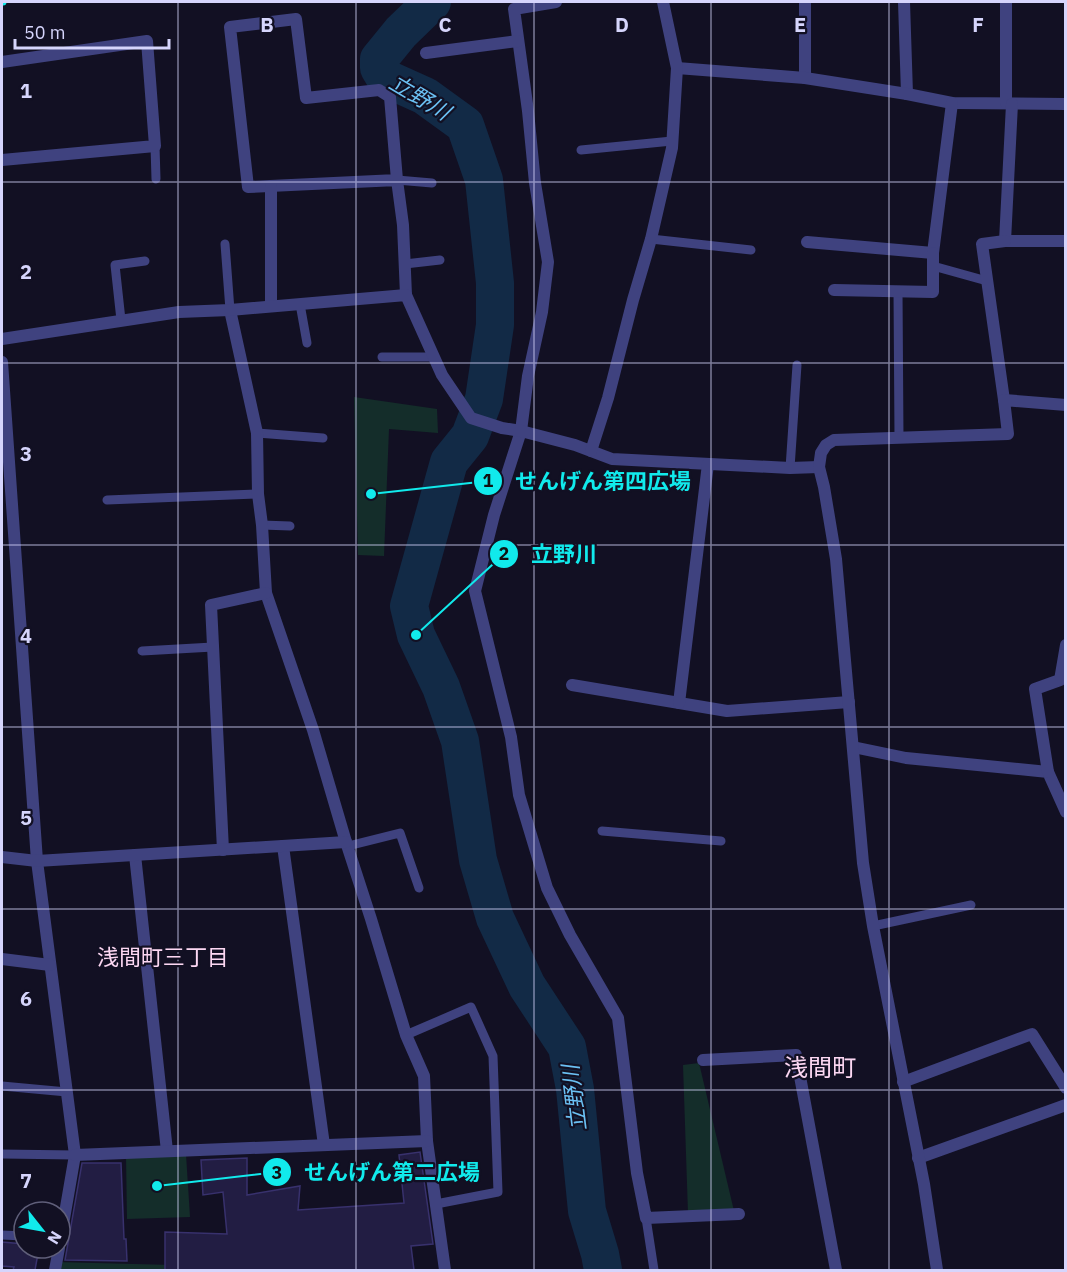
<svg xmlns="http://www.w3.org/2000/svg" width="1067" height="1272" font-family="'IBM Plex Sans','Noto Sans JP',sans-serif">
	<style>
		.green { fill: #142d2a }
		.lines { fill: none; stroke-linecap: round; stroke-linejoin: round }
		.river { stroke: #122a46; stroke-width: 38 }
		.building { fill: #221d43; stroke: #38316d; stroke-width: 1.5 }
		.lane { stroke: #3f427f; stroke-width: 9 }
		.street { stroke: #3f427f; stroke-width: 12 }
		.rail-casing { stroke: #11eaec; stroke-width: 7 }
		.rail { stroke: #121023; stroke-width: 4.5; stroke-dasharray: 14; stroke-linecap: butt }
		.grid { fill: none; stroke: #d6d5fc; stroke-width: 1.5; stroke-opacity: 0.55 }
		.labels { text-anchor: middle; stroke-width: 4.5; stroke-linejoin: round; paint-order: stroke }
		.water-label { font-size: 22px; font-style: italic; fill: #6bc1f4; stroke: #121023 }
		.neighbourhood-label { font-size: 22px; fill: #fcd7f2; stroke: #121023 }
		.quarter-label { font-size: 24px; fill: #fcd7f2; stroke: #121023 }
		.grid-label { font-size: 20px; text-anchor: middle; font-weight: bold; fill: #d6d5fc; stroke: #121023; stroke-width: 4.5; stroke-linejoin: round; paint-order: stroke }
		.leader { fill: none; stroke: #11eaec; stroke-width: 2 }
		.callout-dot { fill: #11eaec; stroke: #121023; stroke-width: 2 }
		.mark-label { font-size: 18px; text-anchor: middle; font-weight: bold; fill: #111 }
		.callout-label { font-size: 22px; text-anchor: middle; font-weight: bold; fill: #11eaec; stroke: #121023; stroke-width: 4.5; stroke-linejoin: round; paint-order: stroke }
	</style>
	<rect width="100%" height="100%" fill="#121023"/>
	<g class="green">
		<polygon points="354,397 437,409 438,433 389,429 384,556 358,555"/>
		<polygon points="699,1063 734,1211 688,1213 683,1065"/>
		<polygon points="186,1154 190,1217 127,1219 126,1156"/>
		<polygon points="56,1262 173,1265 167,1270 55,1270"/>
	</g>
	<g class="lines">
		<polyline class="river" points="432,2 401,32 379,59 379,68 385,78 425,96 465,125 484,180 495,283 495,325 484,399 470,436 449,462 409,606 416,635 441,687 460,741 478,860 495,918 527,986 567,1047 575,1089 587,1211 600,1254 603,1270"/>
	</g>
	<g class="building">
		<polygon points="420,1152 433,1244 411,1246 414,1270 165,1270 165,1232 227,1234 223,1192 203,1195 201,1160 247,1158 247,1195 300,1186 298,1210 404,1203 399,1155"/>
		<polygon points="82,1163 121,1163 124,1239 126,1239 127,1261 65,1260"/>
		<polygon points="2,1242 24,1244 24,1248 39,1248 35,1270 13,1270 14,1267 2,1266"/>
	</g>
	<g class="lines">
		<g class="lane">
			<polyline points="155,146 156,179"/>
			<polyline points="581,150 672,141"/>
			<polyline points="397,180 432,183"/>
			<polyline points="651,239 751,250"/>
			<polyline points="225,244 230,310"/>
			<polyline points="405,264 440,260"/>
			<polyline points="933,266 987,281"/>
			<polyline points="898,291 899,438"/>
			<polyline points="300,304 307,343"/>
			<polyline points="121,320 115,265 145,261"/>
			<polyline points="382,357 434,357"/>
			<polyline points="257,433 323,438"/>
			<polyline points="790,468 797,365"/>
			<polyline points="107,500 258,494"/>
			<polyline points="262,525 290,526"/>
			<polyline points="142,651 213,647"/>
			<polyline points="602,831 721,841"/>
			<polyline points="348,846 400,833 419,888"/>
			<polyline points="873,926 971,905"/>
			<polyline points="406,1035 471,1007 493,1056 498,1192 436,1204"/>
			<polyline points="2,1086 67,1092"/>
			<polyline points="2,1154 75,1155"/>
			<polyline points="646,1218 654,1270"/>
			<polyline points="2,1235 24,1236"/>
		</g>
		<g class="street">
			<polyline points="556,2 514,9 528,111 535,183 548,262 542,312 528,376 521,431 494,515 475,591 511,737 519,795 547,888 570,935 618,1018 637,1173 646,1218 739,1214"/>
			<polyline points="805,2 805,78"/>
			<polyline points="904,2 907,94"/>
			<polyline points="426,53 518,41"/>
			<polyline points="2,62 147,41 155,146 2,160"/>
			<polyline points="677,68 805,78 907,94 952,103 1066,104"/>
			<polyline points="1006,103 1006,2"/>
			<polyline points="1012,104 1005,241 1066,241"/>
			<polyline points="397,180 248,187 230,27 296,19 306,98 379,90 390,97 397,180 403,225 406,295"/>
			<polyline points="271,187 271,306"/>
			<polyline points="807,242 933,253 952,103"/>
			<polyline points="834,290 933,292 933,253"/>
			<polyline points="230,310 257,433 258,494 262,525 266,593 313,730 346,842 371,919 406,1035 424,1076 427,1141 445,1270"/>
			<polyline points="2,339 179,312 230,310 406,295 442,375 471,418 502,428 521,431 575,445 612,459 790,468 819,467"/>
			<polyline points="2,362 37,861 75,1155 60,1242"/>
			<polyline points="1004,400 982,244 1005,241"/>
			<polyline points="591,451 608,398 633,300 651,239 672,148 677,68 663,2"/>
			<polyline points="572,685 727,711 849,702"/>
			<polyline points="679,703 708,464"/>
			<polyline points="853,747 906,758 1048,772 1066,812"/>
			<polyline points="1048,772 1035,689 1060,680 1066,645"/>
			<polyline points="283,846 324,1145"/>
			<polyline points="223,850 211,605 266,593"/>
			<polyline points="135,855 167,1151"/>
			<polyline points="2,857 37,861 346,842"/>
			<polyline points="2,959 50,965"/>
			<polyline points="703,1060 796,1055 836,1270"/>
			<polyline points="903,1082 1032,1034 1066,1088"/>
			<polyline points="75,1155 427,1141"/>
			<polyline points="918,1158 1066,1105"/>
			<polyline points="55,1270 59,1248"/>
			<polyline points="937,1270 924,1184 873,926 863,863 836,559 824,487 819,467 821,453 826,445 834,440 1008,434 1004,400 1066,405"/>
		</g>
		<g class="rail-casing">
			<polyline id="rail" points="2,2 3,2"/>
		</g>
		<use href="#rail" class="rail"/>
	</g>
	<path class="grid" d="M 178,2 L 178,1270M 356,2 L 356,1270M 534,2 L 534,1270M 711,2 L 711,1270M 889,2 L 889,1270M 2,182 L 1066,182M 2,363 L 1066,363M 2,545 L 1066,545M 2,727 L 1066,727M 2,909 L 1066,909M 2,1090 L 1066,1090"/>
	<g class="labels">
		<g class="water-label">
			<text transform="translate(420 97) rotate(31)" y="8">立野川</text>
			<text transform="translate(574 1098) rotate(-97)" y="8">立野川</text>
		</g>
		<g class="neighbourhood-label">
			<text x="163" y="965">浅間町三丁目</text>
		</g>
		<g class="quarter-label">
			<text x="820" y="1076">浅間町</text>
		</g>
	</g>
	<g class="grid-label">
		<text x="267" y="32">B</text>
		<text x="445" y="32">C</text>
		<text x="622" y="32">D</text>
		<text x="800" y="32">E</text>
		<text x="978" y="32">F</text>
		<text x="26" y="98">1</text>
		<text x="26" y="279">2</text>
		<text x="26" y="461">3</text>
		<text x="26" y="643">4</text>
		<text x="26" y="825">5</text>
		<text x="26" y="1006">6</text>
		<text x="26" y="1188">7</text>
	</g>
	<path class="leader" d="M371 494L488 481M416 635L504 554M157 1186L277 1172"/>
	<g class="callout-dot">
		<circle cx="371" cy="494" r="6"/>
		<circle cx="416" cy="635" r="6"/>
		<circle cx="157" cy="1186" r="6"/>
		<circle cx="488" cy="481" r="15"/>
		<circle cx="504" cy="554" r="15"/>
		<circle cx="277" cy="1172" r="15"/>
	</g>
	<g class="mark-label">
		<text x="488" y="487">1</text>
		<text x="504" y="560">2</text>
		<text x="277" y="1179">3</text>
	</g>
	<g class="callout-label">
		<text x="603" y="489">せんげん第四広場</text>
		<text x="564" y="562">立野川</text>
		<text x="392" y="1180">せんげん第二広場</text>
	</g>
	<rect width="1067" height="1272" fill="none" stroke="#d6d5fc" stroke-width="6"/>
	<g transform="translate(42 1230) rotate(121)"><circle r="28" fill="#121023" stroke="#605f7a" stroke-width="1.5"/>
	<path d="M0-4.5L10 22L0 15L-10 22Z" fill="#11eaec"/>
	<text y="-9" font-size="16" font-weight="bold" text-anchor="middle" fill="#d6d5fc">N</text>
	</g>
	<path d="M15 39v9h154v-9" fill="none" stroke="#d6d5fc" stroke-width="3"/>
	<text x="24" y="39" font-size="18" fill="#d6d5fc" stroke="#121023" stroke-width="4.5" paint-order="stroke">50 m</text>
</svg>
